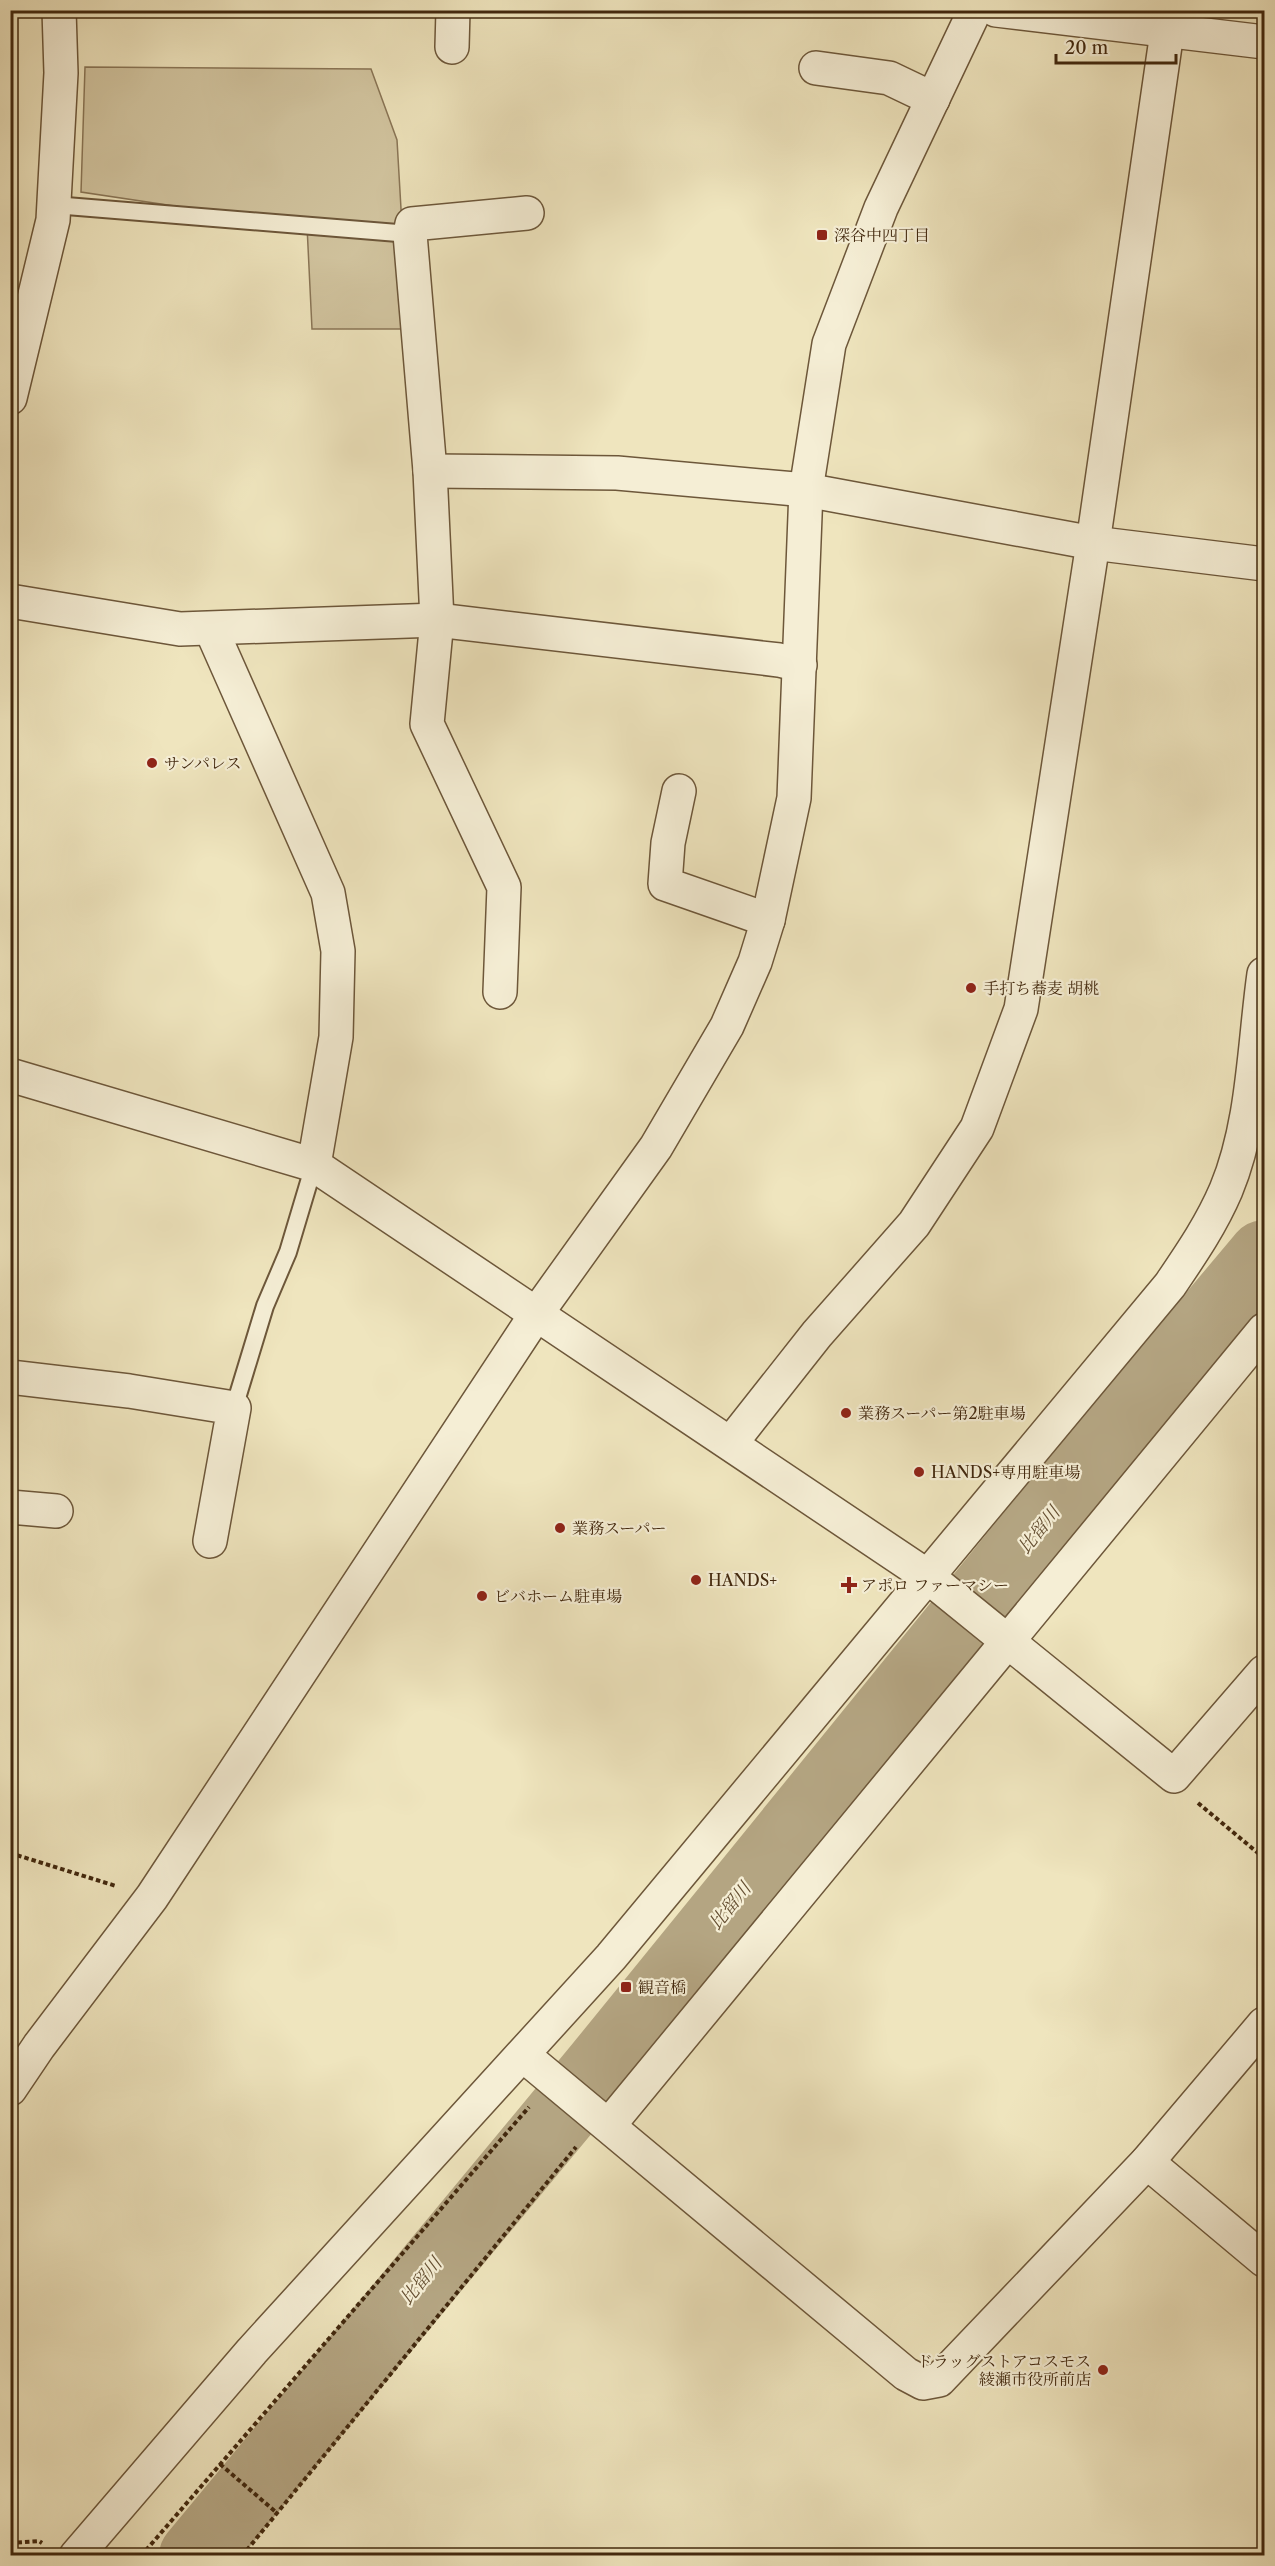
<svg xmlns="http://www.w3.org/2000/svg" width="1275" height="2566" font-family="'Libre Caslon Text','Noto Serif JP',serif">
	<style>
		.green { fill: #d2c5a0; stroke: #8a7657; stroke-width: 1.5 }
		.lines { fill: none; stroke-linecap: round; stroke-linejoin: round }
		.river { stroke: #b4a582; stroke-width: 72 }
		.service-casing { stroke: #6d573a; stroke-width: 20 }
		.minor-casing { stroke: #6d573a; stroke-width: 36 }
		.tertiary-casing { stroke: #6d573a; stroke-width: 36 }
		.path { stroke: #42280e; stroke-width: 4; stroke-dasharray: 4.5 3; stroke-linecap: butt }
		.service { stroke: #f5eed5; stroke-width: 16 }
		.minor { stroke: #f5eed5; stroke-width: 33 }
		.tertiary { stroke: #f5eed5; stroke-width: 33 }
		.poi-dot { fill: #8f2418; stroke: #f5eed5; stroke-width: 2 }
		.labels { text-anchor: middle; stroke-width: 4.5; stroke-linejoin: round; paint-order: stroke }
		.poi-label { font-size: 16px; fill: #42280e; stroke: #f5eed5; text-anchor: start }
		.water-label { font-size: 18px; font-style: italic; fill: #644e31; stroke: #f5eed5 }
	</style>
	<rect width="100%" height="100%" fill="#efe5be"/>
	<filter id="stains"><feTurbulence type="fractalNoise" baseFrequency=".00333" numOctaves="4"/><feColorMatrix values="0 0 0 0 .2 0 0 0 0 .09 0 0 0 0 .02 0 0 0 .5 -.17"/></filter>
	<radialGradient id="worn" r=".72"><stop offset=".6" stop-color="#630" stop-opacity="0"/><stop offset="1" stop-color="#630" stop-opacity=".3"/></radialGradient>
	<polygon class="green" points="85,67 371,69 397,140 408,329 312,329 307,226 81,192"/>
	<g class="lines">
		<polyline class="river" points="195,2556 600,2067 1105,1445 1264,1256"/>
		<g class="service-casing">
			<g id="service">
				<polyline points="54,205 410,234"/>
				<polyline points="234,1408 265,1306 288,1252 314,1165"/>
			</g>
		</g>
		<g class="minor-casing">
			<g id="minor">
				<polyline points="996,10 1264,42"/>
				<polyline points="452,47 453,10"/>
				<polyline points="816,68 889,78 933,99"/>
				<polyline points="10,398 53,220 61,73 59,10"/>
				<polyline points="430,471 617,473 806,490 1093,543 1264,564"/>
				<polyline points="10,601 180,629 437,620 779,660 800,665"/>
				<polyline points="211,629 328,893 338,951 336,1037 314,1165"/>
				<polyline points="679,791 668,843 665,884 768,920"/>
				<polyline points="500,992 504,887 427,724 437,620 430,471 410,234 412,224 527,213"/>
				<polyline points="10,1075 314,1165 927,1576 1174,1776 1264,1672"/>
				<polyline points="10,1377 129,1391 234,1408 210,1541"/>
				<polyline points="731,1443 817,1334 914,1224 977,1128 1021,1009 1093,543 1167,32"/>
				<polyline points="10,1507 56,1511"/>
				<polyline points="523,2055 906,2374 923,2383 939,2380 1147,2162 1264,2024"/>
				<polyline points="609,2125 1264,1330"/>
				<polyline points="1147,2162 1264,2260"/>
				<path d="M 76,2556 L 252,2351 L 611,1957 L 1170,1285 C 1191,1254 1211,1225 1226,1190 C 1254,1123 1254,1045 1264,974"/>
			</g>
		</g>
		<g class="tertiary-casing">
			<polyline id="tertiary" points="10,2089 39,2046 152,1897 537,1313 656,1147 727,1026 755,962 768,920 794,798 806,490 829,344 881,208 975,10"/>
		</g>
		<g class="path">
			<polyline points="1198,1803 1264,1858"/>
			<polyline points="10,1853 116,1886"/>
			<polyline points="220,2464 277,2513"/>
			<polyline points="10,2543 39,2541 42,2543"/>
			<polyline points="141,2556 529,2107"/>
			<polyline points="242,2556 576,2147"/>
		</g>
		<use href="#service" class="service"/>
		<use href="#minor" class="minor"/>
		<use href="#tertiary" class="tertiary"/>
	</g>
	<g class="poi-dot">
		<rect x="816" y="229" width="12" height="12" rx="3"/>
		<circle cx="152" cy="763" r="6"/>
		<circle cx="971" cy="988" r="6"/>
		<circle cx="846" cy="1413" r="6"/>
		<circle cx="919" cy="1472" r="6"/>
		<circle cx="560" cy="1528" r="6"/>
		<circle cx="696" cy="1580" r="6"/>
		<path d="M846 1576h6v6h6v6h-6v6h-6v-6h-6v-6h6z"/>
		<circle cx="482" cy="1596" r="6"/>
		<rect x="620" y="1981" width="12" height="12" rx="3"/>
		<circle cx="1103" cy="2370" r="6"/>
	</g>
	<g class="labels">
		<g class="poi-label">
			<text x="834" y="241">深谷中四丁目</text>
			<text x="164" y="769">サンパレス</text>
			<text x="983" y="994">手打ち蕎麦 胡桃</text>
			<text x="858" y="1419">業務スーパー第2駐車場</text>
			<text x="931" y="1478">HANDS+専用駐車場</text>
			<text x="572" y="1534">業務スーパー</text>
			<text x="708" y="1586">HANDS+</text>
			<text x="861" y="1591">アポロ ファーマシー</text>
			<text x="494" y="1602">ビバホーム駐車場</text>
			<text x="638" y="1993">観音橋</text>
			<text x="1091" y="2367" text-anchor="end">ドラッグストアコスモス<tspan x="1091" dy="18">綾瀬市役所前店</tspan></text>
		</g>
		<g class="water-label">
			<text transform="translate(1039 1530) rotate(-51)" y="6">比留川</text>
			<text transform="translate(730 1906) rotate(-51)" y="6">比留川</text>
			<text transform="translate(421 2281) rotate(-51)" y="6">比留川</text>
		</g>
	</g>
	<rect width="1275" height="2566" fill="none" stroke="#efe5be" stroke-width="36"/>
	<rect x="12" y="12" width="1251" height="2542" fill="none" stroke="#42280e" stroke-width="3"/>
	<rect x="18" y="18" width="1239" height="2530" fill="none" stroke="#42280e" stroke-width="1.5"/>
	<path d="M1056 54v9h120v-9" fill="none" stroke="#42280e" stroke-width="3"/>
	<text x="1065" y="54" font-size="18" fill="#42280e" stroke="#f5eed5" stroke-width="4.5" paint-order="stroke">20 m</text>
	<rect width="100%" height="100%" filter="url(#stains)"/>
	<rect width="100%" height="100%" fill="url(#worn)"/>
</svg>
